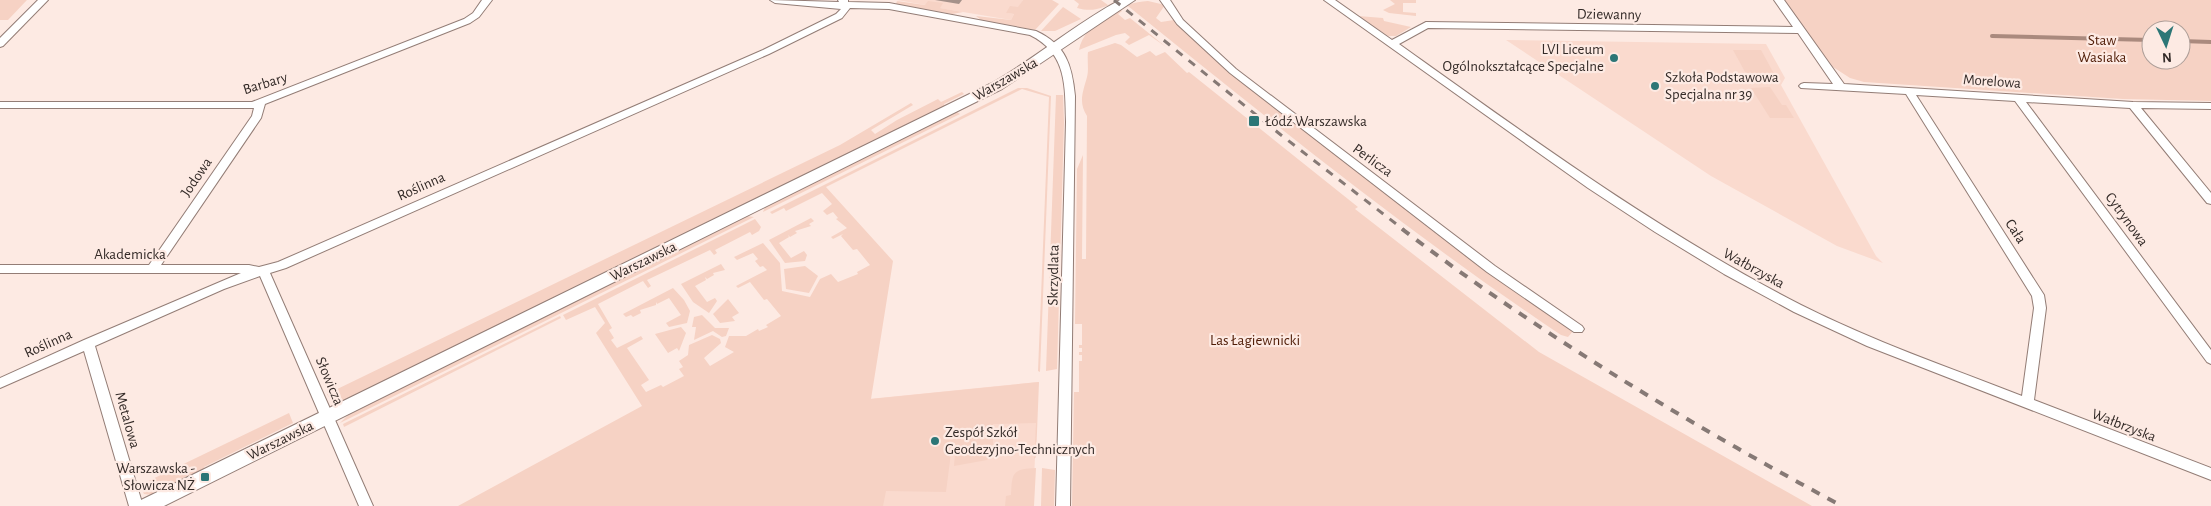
<svg xmlns="http://www.w3.org/2000/svg" width="2211" height="506" font-family="'Alegreya Sans',sans-serif">
	<style>
		.built { fill: #fadace }
		.green { fill: #f6d2c4; fill-rule: evenodd }
		.lines { fill: none; stroke-linecap: round; stroke-linejoin: round }
		.stream { stroke: #aa8a7e; stroke-width: 4 }
		.minor-casing { stroke: #937d76; stroke-width: 2 }
		.tertiary-casing { stroke: #937d76; stroke-width: 2 }
		.minor { fill: #fff; fill-rule: evenodd }
		.tertiary { fill: #fff; fill-rule: evenodd }
		.rail-far1 { stroke: #867975; stroke-width: 3; stroke-dasharray: 8 8; stroke-linecap: butt }
		.rail { stroke: #867975; stroke-width: 4; stroke-dasharray: 9 9; stroke-linecap: butt }
		.wall { fill: #a5918a }
		.poi-dot { fill: #2c7676; stroke: #fdeae3; stroke-width: 2 }
		.labels { text-anchor: middle; stroke-width: 4.5; stroke-linejoin: round; paint-order: stroke }
		.street-label { font-size: 15px; fill: #342b28; stroke: #fdeae3 }
		.park-label { font-size: 15px; fill: #4f1c06; stroke: #fdeae3 }
		.poi-label { font-size: 15px; fill: #342b28; stroke: #fdeae3; text-anchor: start }
	</style>
	<rect width="100%" height="100%" fill="#fdeae3"/>
	<g class="built">
		<polygon points="897,0 1023,0 1019,7 1007,13 1014,14 1011,20 939,8 942,4 925,5"/>
		<polygon points="1506,40 1766,44 1785,78 1781,85 1876,256 1883,263 1837,246 1711,176"/>
		<polygon points="1038,382 1033,506 828,506 839,402"/>
	</g>
	<g class="green">
		<polygon points="0,0 27,0 8,20 0,20"/>
		<polygon points="890,0 925,5 928,1 943,3 940,8 963,12 952,14 896,4 897,1"/>
		<polygon points="1023,0 1052,0 1059,4 1035,30 981,20 976,16 1011,20 1014,14 1006,13 1010,6 1018,7"/>
		<path d="M 1074,0 L 1101,0 L 1108,5 L 1120,0 C 1105,7 1094,13 1077,8 L 1079,4 Z"/>
		<polygon points="1390,0 1416,0 1416,3 1403,3 1403,12 1416,13 1416,16 1389,13 1383,10 1395,4"/>
		<path d="M 1783,0 L 2211,0 L 2211,101 L 2123,99 L 1864,82 L 1850,78 L 1833,67 ZM 2151,30 L 2181,30 L 2181,60 L 2151,60 Z"/>
		<path d="M 1148,1 L 1165,5 L 1156,18 L 1161,22 L 1174,20 L 1234,76 L 1300,128 L 1574,330 L 1568,337 L 1561,335 C 1410,234 1269,120 1128,6 L 1120,9 L 1122,11 L 1118,14 L 1125,20 L 1130,18 L 1166,47 L 1149,35 L 1129,45 L 1125,42 L 1130,37 L 1125,33 L 1116,35 L 1079,50 C 1084,23 1122,2 1148,1 Z"/>
		<polygon points="1063,7 1081,19 1055,31 1041,31"/>
		<polygon points="1358,16 1383,18 1384,21 1411,27 1396,36 1388,36"/>
		<path d="M 1115,43 L 1121,45 L 1137,57 L 1150,51 L 1156,56 L 1165,52 L 1187,73 L 1189,72 L 1358,207 L 1355,209 L 1539,352 L 1812,506 L 1072,506 L 1074,392 L 1079,392 L 1079,361 L 1082,361 L 1082,355 L 1079,355 L 1079,352 L 1082,352 L 1082,348 L 1079,348 L 1079,345 L 1082,345 L 1082,324 L 1075,324 L 1077,169 L 1083,155 L 1082,259 L 1086,259 L 1087,116 C 1078,102 1083,92 1087,77 C 1089,70 1087,60 1088,52 Z"/>
		<polygon points="1733,50 1761,50 1778,81 1750,81"/>
		<polygon points="1770,87 1782,105 1786,105 1794,118 1770,118 1751,88"/>
		<polygon points="1018,88 1027,88 1051,96 1040,372 1038,371 1049,97 1022,89 826,187 893,261 871,399 1039,382 1036,457 1034,459 1036,423 993,424 993,452 987,460 954,466 955,453 951,453 946,492 886,491 883,506 458,506 642,406 596,333 605,323 595,307 566,320 563,315 755,219 761,227 759,231 752,235 750,232 715,250 717,253 714,255 710,250 647,280 651,286 648,288 643,281 598,304 612,328 609,330 614,338 611,340 617,348 641,336 643,339 627,348 649,380 641,385 646,392 661,385 663,387 684,376 679,369 683,367 679,361 688,355 689,345 712,335 720,339 721,343 704,358 710,366 734,352 725,347 729,336 746,336 758,329 759,331 768,327 766,325 781,316 767,299 764,300 750,282 738,288 736,286 767,270 763,266 760,267 755,261 758,259 753,253 737,260 734,257 763,243 780,263 782,291 810,297 820,279 831,274 838,282 858,274 857,272 870,265 857,249 853,250 841,236 843,234 833,239 831,237 847,228 836,219 838,218 833,212 827,215 823,211 832,204 822,193 786,211 784,208 772,214 770,212"/>
		<path d="M 962,92 L 964,94 L 944,104 L 945,106 L 345,401 C 336,403 331,402 327,394 L 840,145 L 911,103 L 913,105 L 871,130 L 875,134 L 897,120 L 938,99 L 941,102 Z"/>
		<polygon points="1056,95 1063,95 1064,122 1057,369 1046,371"/>
		<polygon points="957,112 960,114 763,212 765,207"/>
		<polygon points="747,216 754,217 340,423 350,413"/>
		<polygon points="811,218 814,221 809,224 811,226 795,231 797,233 790,237 788,235 789,237 779,243 791,258 804,251 807,255 805,261 785,263 769,240"/>
		<polygon points="721,264 725,270 713,273 714,275 707,279 705,277 706,280 695,286 707,302 715,298 717,301 709,313 693,302 681,284"/>
		<polygon points="805,266 818,276 809,293 786,289 784,269"/>
		<polygon points="673,288 684,300 690,311 687,323 669,327 666,323 681,315 669,298 657,304 656,302 656,305 640,310 641,313 633,317 631,315 626,317 623,314"/>
		<polygon points="728,299 739,313 732,317 735,321 720,323 713,314"/>
		<polygon points="702,315 715,328 729,328 726,336 722,337 713,331 694,340 696,327 692,327 694,317"/>
		<polygon points="560,316 561,318 344,427 343,424"/>
		<polygon points="681,327 686,333 679,351 677,348 668,353 655,334"/>
		<polygon points="289,413 293,423 204,467 204,470 152,495 144,494 140,485"/>
		<path d="M 1036,468 L 1034,506 L 1005,506 L 1006,496 L 1011,495 C 1012,473 1012,469 1036,468 Z"/>
		<polygon points="1042,468 1055,470 1054,506 1041,506"/>
	</g>
	<g class="lines">
		<g class="stream">
			<polyline points="1992,36 2151,40"/>
			<polyline points="2181,41 2211,42"/>
		</g>
		<g class="minor-casing">
			<g id="minor">
				<polygon points="38,0 48,0 3,46 0,47 0,38"/>
				<path d="M 482,0 L 492,0 L 479,17 L 470,23 L 265,104 L 261,118 L 161,265 L 249,265 L 259,267 L 278,262 L 763,50 L 836,14 L 841,9 L 775,3 L 770,0 L 839,2 L 838,0 L 848,0 L 848,2 L 889,3 L 1036,31 C 1066,45 1072,65 1075,96 L 1070,506 L 1056,506 L 1066,122 C 1065,86 1067,53 1030,35 L 889,9 L 850,8 L 842,18 L 769,54 L 286,268 L 270,273 L 373,506 L 359,506 L 260,276 L 224,289 L 95,346 L 143,506 L 129,506 L 84,351 L 0,388 L 0,378 L 84,340 L 241,273 L 0,273 L 0,265 L 149,265 L 252,116 L 254,108 L 0,108 L 0,102 L 252,102 L 464,19 L 473,13 Z"/>
				<polygon points="1160,0 1170,0 1183,20 1236,69 1495,266 1582,326 1584,329 1582,332 1574,332 1487,272 1230,73 1177,24"/>
				<path d="M 1324,0 L 1335,0 L 1392,40 L 1426,22 L 1793,27 L 1774,0 L 1784,0 L 1844,84 L 2133,102 L 2211,103 L 2211,109 L 2141,108 L 2211,193 L 2211,204 L 2207,203 L 2130,108 L 2026,102 L 2211,350 L 2211,364 L 2207,362 L 2015,101 L 1916,95 L 2044,295 L 2046,308 L 2034,400 L 2211,468 L 2211,480 L 1867,346 L 1794,312 L 1724,274 L 1655,232 L 1588,188 ZM 1428,28 L 1798,33 L 1833,84 L 1804,83 L 1801,84 L 1799,86 L 1801,88 L 1906,94 L 2032,296 L 2034,308 L 2022,396 C 1948,367 1872,341 1801,305 C 1659,232 1529,137 1399,44 Z"/>
			</g>
		</g>
		<g class="tertiary-casing">
			<path id="tertiary" d="M 1120,0 L 1135,0 L 1002,89 L 164,506 L 138,506 L 141,500 L 992,83 C 1036,58 1075,24 1120,0 Z"/>
		</g>
		<use href="#minor" class="minor"/>
		<use href="#tertiary" class="tertiary"/>
		<polyline class="rail-far1" points="1114,0 1281,135 1404,230"/>
		<path class="rail" d="M 1402,229 C 1540,334 1689,424 1842,506"/>
	</g>
	<polygon class="wall" points="935,0 962,0 959,4"/>
	<g class="poi-dot">
		<circle cx="1614" cy="58" r="5"/>
		<circle cx="1655" cy="86" r="5"/>
		<rect x="1248" y="115" width="12" height="12" rx="2.5"/>
		<circle cx="935" cy="441" r="5"/>
		<rect x="200" y="472" width="10" height="10" rx="2.5"/>
	</g>
	<g class="labels">
		<g class="street-label">
			<text transform="translate(1609 14) rotate(1)" y="5">Dziewanny</text>
			<text transform="translate(1005 79) rotate(-30)" y="5">Warszawska</text>
			<text transform="translate(1992 81) rotate(4)" y="5">Morelowa</text>
			<text transform="translate(265 83) rotate(-17)" y="5">Barbary</text>
			<text transform="translate(1373 160) rotate(36)" y="5">Perlicza</text>
			<text transform="translate(196 177) rotate(-56)" y="5">Jodowa</text>
			<text transform="translate(421 186) rotate(-24)" y="5">Roślinna</text>
			<text transform="translate(2127 219) rotate(54)" y="5">Cytrynowa</text>
			<text transform="translate(2016 231) rotate(57)" y="5">Cała</text>
			<text x="130" y="259">Akademicka</text>
			<text transform="translate(643 261) rotate(-26)" y="5">Warszawska</text>
			<text transform="translate(1754 268) rotate(29)" y="5">Wałbrzyska</text>
			<text transform="translate(1053 275) rotate(-89)" y="5">Skrzydlata</text>
			<text transform="translate(48 343) rotate(-24)" y="5">Roślinna</text>
			<text transform="translate(330 381) rotate(67)" y="5">Słowicza</text>
			<text transform="translate(128 420) rotate(74)" y="5">Metalowa</text>
			<text transform="translate(2124 425) rotate(21)" y="5">Wałbrzyska</text>
			<text transform="translate(280 440) rotate(-26)" y="5">Warszawska</text>
		</g>
		<g class="park-label">
			<text x="2102" y="45">Staw<tspan x="2102" dy="17">Wasiaka</tspan></text>
			<text x="1255" y="345">Las Łagiewnicki</text>
		</g>
		<g class="poi-label">
			<text x="1604" y="54" text-anchor="end">LVI Liceum<tspan x="1604" dy="17">Ogólnokształcące Specjalne</tspan></text>
			<text x="1665" y="82">Szkoła Podstawowa<tspan x="1665" dy="17">Specjalna nr 39</tspan></text>
			<text x="1265" y="126">Łódź Warszawska</text>
			<text x="945" y="437">Zespół Szkół<tspan x="945" dy="17">Geodezyjno-Technicznych</tspan></text>
			<text x="195" y="473" text-anchor="end">Warszawska -<tspan x="195" dy="17">Słowicza NŻ</tspan></text>
		</g>
	</g>
	<g transform="translate(2166 45) rotate(176)"><circle r="24" fill="#fdeae3" stroke="#ad9e98"/>
	<path d="M0-4L9 19L0 12L-9 19Z" fill="#2c7676"/>
	<text y="-8" font-size="14" font-weight="bold" text-anchor="middle" fill="#342b28">N</text>
	</g>
</svg>
